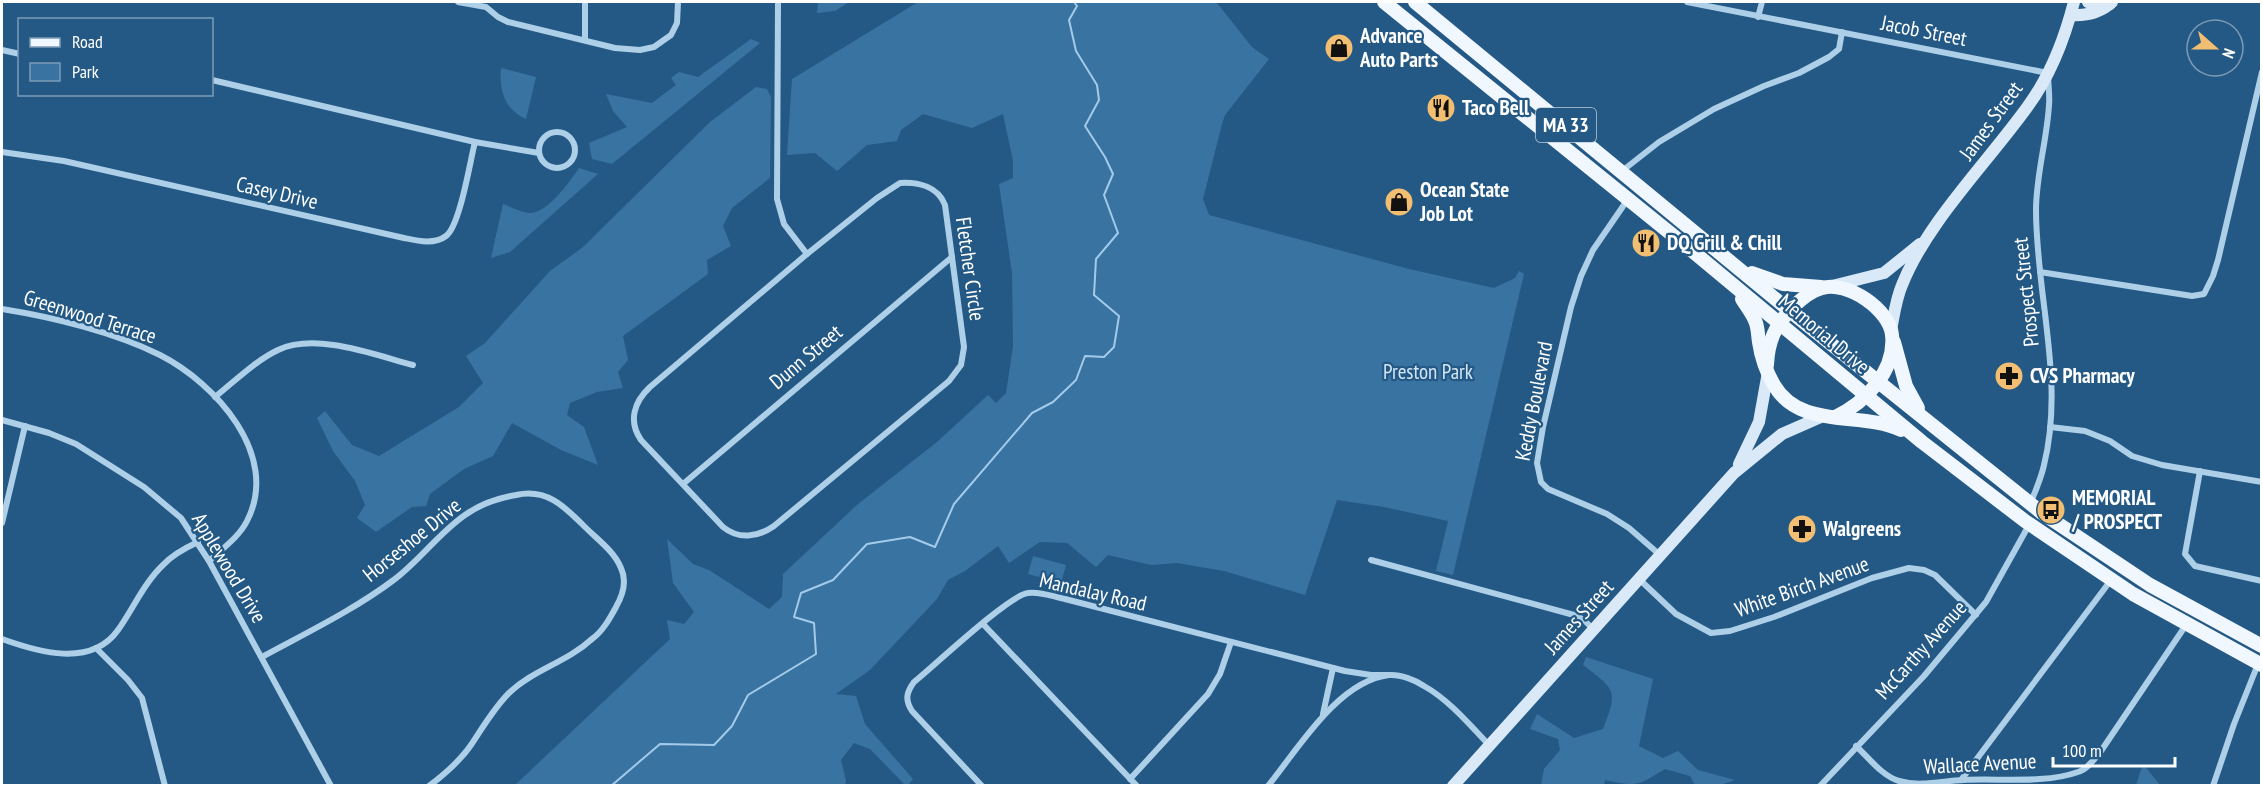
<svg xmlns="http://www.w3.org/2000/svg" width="2263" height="787" font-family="'PT Sans Narrow',sans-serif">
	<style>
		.green { fill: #3973a2 }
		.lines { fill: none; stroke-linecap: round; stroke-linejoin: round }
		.stream { stroke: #a3cbe9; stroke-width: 2 }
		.minor { stroke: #aecfe8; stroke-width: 6 }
		.secondary { stroke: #d9e9f7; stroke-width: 12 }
		.primary { stroke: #f1f7fe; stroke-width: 14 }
		.labels { text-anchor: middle; stroke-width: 4.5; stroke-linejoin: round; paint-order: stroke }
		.shield { fill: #245985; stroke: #bdcdda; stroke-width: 1.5 }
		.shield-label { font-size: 20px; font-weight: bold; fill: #fff }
		.street-label { font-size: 21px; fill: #fff; stroke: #245985 }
		.poi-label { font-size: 21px; font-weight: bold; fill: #fff; stroke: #245985; text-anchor: start }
		.park-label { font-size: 21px; fill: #d2e6f6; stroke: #245985 }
	</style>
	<rect width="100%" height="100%" fill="#245985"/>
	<g class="green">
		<polygon points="818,2 849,2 835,11 817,13"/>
		<polygon points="918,2 1217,2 1217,3 1252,47 1269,59 1225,115 1222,124 1203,199 1209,215 1409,269 1494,288 1515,278 1519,271 1524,274 1453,575 1436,571 1448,521 1384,507 1337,500 1305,595 1224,571 1177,563 1151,565 1108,555 1096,567 1067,543 1040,542 1009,563 998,546 965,571 948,580 937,599 870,670 836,694 856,696 865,724 913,779 908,785 905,785 870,749 854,743 841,760 846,781 845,785 515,785 670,639 667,620 684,624 694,612 673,583 667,539 693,564 709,570 769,609 782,597 783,574 858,504 937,442 988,395 996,403 1006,393 1013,346 1012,273 999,184 1013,178 1013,161 1003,114 972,128 923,114 901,130 897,141 867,145 837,171 815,153 787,155 792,79"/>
		<polygon points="751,39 760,43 612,164 592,159 589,143 627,127 613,111 606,94 652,103 676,85 671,78 679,72 698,77"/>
		<path d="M 501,68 L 536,77 L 526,119 C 504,109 499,90 501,68 Z"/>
		<polygon points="756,87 767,89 771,97 770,178 732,208 723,226 731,246 707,260 708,274 623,336 628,360 618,372 623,388 597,392 570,403 567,415 584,427 598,465 561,450 512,423 493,456 464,469 430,494 426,506 412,507 376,532 357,518 365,505 355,481 333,451 317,418 325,411 352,445 379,456 459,407 483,383 466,356 485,343 550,271 583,247 710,122"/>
		<path d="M 579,168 L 598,174 L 510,252 L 491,258 L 503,204 C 511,207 522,213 530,213 C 548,213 570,181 579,168 Z"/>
		<polygon points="1033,556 1066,565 1061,583 1028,574"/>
		<path d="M 1586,657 L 1653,679 L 1639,746 L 1663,758 L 1678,751 L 1698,770 L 1735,780 L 1720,785 L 1695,785 L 1690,776 L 1665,769 C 1637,786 1638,787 1605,780 L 1604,785 L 1541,785 L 1544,769 L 1560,750 L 1558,739 L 1530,729 L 1537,714 L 1574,738 L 1603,729 C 1618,690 1616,690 1583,665 Z"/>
		<polygon points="2143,764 2160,785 2136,785"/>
	</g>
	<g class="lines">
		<polyline class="stream" points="611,786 660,744 714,745 732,726 748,695 816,654 814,623 794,617 801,593 833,580 867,544 910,537 935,547 954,504 1032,413 1053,402 1076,380 1085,356 1104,357 1114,347 1119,316 1094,295 1096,259 1118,233 1104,195 1113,174 1105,157 1085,126 1099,100 1097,85 1076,51 1069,20 1077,6 1074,2"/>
		<g class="minor">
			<polyline points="458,2 486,7 498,17 508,22 615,48 640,50 654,47 671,35 677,23 678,2"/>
			<polyline points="778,2 777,199 784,224 807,254"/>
			<path d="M 1687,2 L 2048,73 C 2048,84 2050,95 2049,105 C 2047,140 2036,175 2036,210 C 2036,295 2065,381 2044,465 C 2041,479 2035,492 2030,504"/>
			<polyline points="1758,17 1762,2"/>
			<polyline points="585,40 585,2"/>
			<polyline points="2,50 20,54"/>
			<polyline points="212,80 475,142 539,153"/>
			<circle cx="557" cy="150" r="18"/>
			<path d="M 2,152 L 64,161 L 404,238 C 418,241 434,245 446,236 C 460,226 470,161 475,142"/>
			<polyline points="1622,171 1659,142 1714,109 1764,86 1799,73 1829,57 1839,49 1842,32"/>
			<path d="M 900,183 C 919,182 938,187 945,205 L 964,347 L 961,365 L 949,381 L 774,526 C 758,537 739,540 723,527 L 641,440 C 628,421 634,402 650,387 L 807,254 L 877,198 Z"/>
			<polyline points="1628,199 1593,250 1581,276 1571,307 1543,427 1537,463 1541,482 1548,489 1607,514 1629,528 1660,555"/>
			<polyline points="2040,272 2192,296 2204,294 2213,276 2218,260 2262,72"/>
			<path d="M 2,309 C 52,317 114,332 160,355 C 215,383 281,455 247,521 C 239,537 222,549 209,561"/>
			<path d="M 215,397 C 235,381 255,361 278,350 C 316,332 375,355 413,365"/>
			<polyline points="2,420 49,433 76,444 144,487 181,518 209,561 331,786"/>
			<polyline points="2050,427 2085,431 2110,441 2132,456 2162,465 2262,482"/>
			<polyline points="2200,471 2185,554 2195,566 2262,581"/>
			<polyline points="683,484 952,257"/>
			<polyline points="2,523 25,426"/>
			<polyline points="1371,560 1574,615 1584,620 1594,630"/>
			<polyline points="1639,579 1676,614 1711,633 1730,631 1774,617 1872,578 1909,568 1924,570 1935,575 1976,615"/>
			<polyline points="983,624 1137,786"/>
			<path d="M 2,639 C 38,652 91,668 118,630 C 133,609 144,583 163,565 C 172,555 185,548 198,542"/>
			<polyline points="96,648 128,680 142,698 165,786"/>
			<path d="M 262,657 C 306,633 354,610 395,579 C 420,560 439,533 465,515 C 479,505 499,498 516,495 C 547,488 565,507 585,527 C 598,540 614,551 621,568 C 627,581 623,595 616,607 C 610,618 603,631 592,639 C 567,662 533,670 509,693 C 494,708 483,727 471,745 C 460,761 445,774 429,786"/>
			<polyline points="1323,714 1333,668"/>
			<path d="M 1856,746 C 1869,758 1882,776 1899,781 C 1920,787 1942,781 1963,780 C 1998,778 2045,784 2078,772 C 2088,769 2095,758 2101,751 L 2186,625"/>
			<polyline points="1130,779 1208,694 1220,674 1231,642"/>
			<polyline points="1961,780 2111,580"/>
			<path d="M 982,786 L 912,711 C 905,700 906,693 914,682 C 934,666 1009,595 1028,593 C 1040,591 1054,597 1065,599 L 1345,671 L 1371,675 L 1389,675"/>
			<path d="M 1268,786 C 1298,749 1338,681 1389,675 C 1400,674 1415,680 1424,686 C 1449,700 1469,724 1489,745"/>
			<polyline points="1820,786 1924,676 1986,602 2029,525"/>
			<polyline points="2213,786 2234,724 2258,664"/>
		</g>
		<g class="secondary">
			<polyline points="2088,2 2099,4 2110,4"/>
			<path d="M 2071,15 C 2087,16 2100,13 2112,2"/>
			<polyline points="1832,286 1884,273 1920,244"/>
			<path d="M 1891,330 C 1894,315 1896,299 1902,285 C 1927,222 1988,162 2028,106 C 2050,76 2065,37 2074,2"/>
			<polyline points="1739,464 1759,422 1768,372"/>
			<polyline points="1453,786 1734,473 1782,434 1823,416"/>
		</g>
		<g class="primary">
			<polyline points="1384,2 1696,254 1922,442 2025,521 2133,594 2262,665"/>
			<polyline points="1415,2 1790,311 2042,513 2150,585 2262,646"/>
			<polyline points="1752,273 1783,284 1821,287"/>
			<path d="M 1742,299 C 1747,307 1753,314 1756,323 C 1758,329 1758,336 1759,342 C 1761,356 1767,373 1774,385 C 1800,430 1861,411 1901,430"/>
			<polyline points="1894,342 1906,386 1918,408"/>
			<path d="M 1767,365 C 1768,341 1775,326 1792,308 C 1800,300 1810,291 1822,288 C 1847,280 1890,310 1892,335 C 1896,371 1865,403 1835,417"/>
		</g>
	</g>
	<defs>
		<g id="shop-disc" transform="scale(1.5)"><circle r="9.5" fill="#f2bf72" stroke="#245985"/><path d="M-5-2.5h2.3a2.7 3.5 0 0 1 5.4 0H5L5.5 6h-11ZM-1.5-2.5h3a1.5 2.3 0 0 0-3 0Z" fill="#111"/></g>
		<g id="restaurant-disc" transform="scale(1.5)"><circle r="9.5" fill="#f2bf72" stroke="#245985"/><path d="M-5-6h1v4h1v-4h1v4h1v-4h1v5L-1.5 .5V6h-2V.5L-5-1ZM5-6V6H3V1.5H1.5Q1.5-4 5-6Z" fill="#111"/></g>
		<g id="pharmacy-disc" transform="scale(1.5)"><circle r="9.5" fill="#f2bf72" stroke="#245985"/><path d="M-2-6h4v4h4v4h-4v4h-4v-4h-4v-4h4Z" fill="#111"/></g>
		<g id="bus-disc" transform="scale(1.5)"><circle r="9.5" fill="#f2bf72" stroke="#245985"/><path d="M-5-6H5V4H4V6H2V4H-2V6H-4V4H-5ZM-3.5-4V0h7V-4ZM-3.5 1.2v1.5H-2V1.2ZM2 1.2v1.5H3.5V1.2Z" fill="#111"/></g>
	</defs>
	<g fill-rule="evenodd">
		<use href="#shop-disc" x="1339" y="48"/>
		<use href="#restaurant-disc" x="1441" y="108"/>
		<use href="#shop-disc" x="1399" y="202"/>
		<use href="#restaurant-disc" x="1646" y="243"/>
		<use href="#pharmacy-disc" x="2009" y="376"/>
		<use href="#bus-disc" x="2051" y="510"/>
		<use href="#pharmacy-disc" x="1802" y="529"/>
	</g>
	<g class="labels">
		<rect class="shield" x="1536" y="108" width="60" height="34" rx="4.5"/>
		<g class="shield-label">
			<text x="1566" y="132">MA 33</text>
		</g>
		<g class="street-label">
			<text transform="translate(1924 31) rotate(11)" y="7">Jacob Street</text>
			<text transform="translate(1991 121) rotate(-54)" y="7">James Street</text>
			<text transform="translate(277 193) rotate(13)" y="7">Casey Drive</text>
			<text transform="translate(970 269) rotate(82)" y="7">Fletcher Circle</text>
			<text transform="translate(2026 292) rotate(-96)" y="7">Prospect Street</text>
			<text transform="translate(90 317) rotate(17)" y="7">Greenwood Terrace</text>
			<text transform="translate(1824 334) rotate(40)" y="7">Memorial Drive</text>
			<text transform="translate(806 357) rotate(-40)" y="7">Dunn Street</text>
			<text transform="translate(1534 401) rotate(-79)" y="7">Keddy Boulevard</text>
			<text transform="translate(412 540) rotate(-39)" y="7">Horseshoe Drive</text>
			<text transform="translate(229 568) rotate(59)" y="7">Applewood Drive</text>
			<text transform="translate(1802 587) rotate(-20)" y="7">White Birch Avenue</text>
			<text transform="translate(1093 592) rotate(13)" y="7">Mandalay Road</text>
			<text transform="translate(1579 617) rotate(-48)" y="7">James Street</text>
			<text transform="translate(1921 650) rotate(-48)" y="7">McCarthy Avenue</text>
			<text transform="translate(1980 764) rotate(-3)" y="7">Wallace Avenue</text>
		</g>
		<g class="poi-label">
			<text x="1360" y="43">Advance<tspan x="1360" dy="24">Auto Parts</tspan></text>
			<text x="1462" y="115">Taco Bell</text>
			<text x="1420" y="197">Ocean State<tspan x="1420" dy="24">Job Lot</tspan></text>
			<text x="1667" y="250">DQ Grill &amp; Chill</text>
			<text x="2030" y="383">CVS Pharmacy</text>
			<text x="2072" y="505">MEMORIAL<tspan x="2072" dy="24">/ PROSPECT</tspan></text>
			<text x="1823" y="536">Walgreens</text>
		</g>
		<g class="park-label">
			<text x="1428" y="379">Preston Park</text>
		</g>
	</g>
	<rect width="2263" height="787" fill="none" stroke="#ffffff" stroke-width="6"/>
	<rect x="18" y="18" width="195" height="78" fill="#245985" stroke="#7c9bb6" stroke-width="1.5"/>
	<rect x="30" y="38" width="30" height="9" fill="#f1f7fe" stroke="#7c9bb6" stroke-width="1.5"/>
	<text x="72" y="48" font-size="18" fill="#ffffff">Road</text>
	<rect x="30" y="63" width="30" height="18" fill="#3973a2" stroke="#7c9bb6" stroke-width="1.5"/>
	<text x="72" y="78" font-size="18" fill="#ffffff">Park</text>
	<g transform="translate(2215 48) rotate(111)"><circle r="28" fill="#245985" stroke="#7c9bb6" stroke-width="1.5"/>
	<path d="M0-4.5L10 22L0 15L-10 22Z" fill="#f2bf72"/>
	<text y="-9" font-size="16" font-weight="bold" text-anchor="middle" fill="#ffffff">N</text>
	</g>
	<path d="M2053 757v9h122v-9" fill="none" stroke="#ffffff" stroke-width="3"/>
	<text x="2062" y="757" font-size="18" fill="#ffffff" stroke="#245985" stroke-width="4.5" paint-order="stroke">100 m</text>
</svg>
